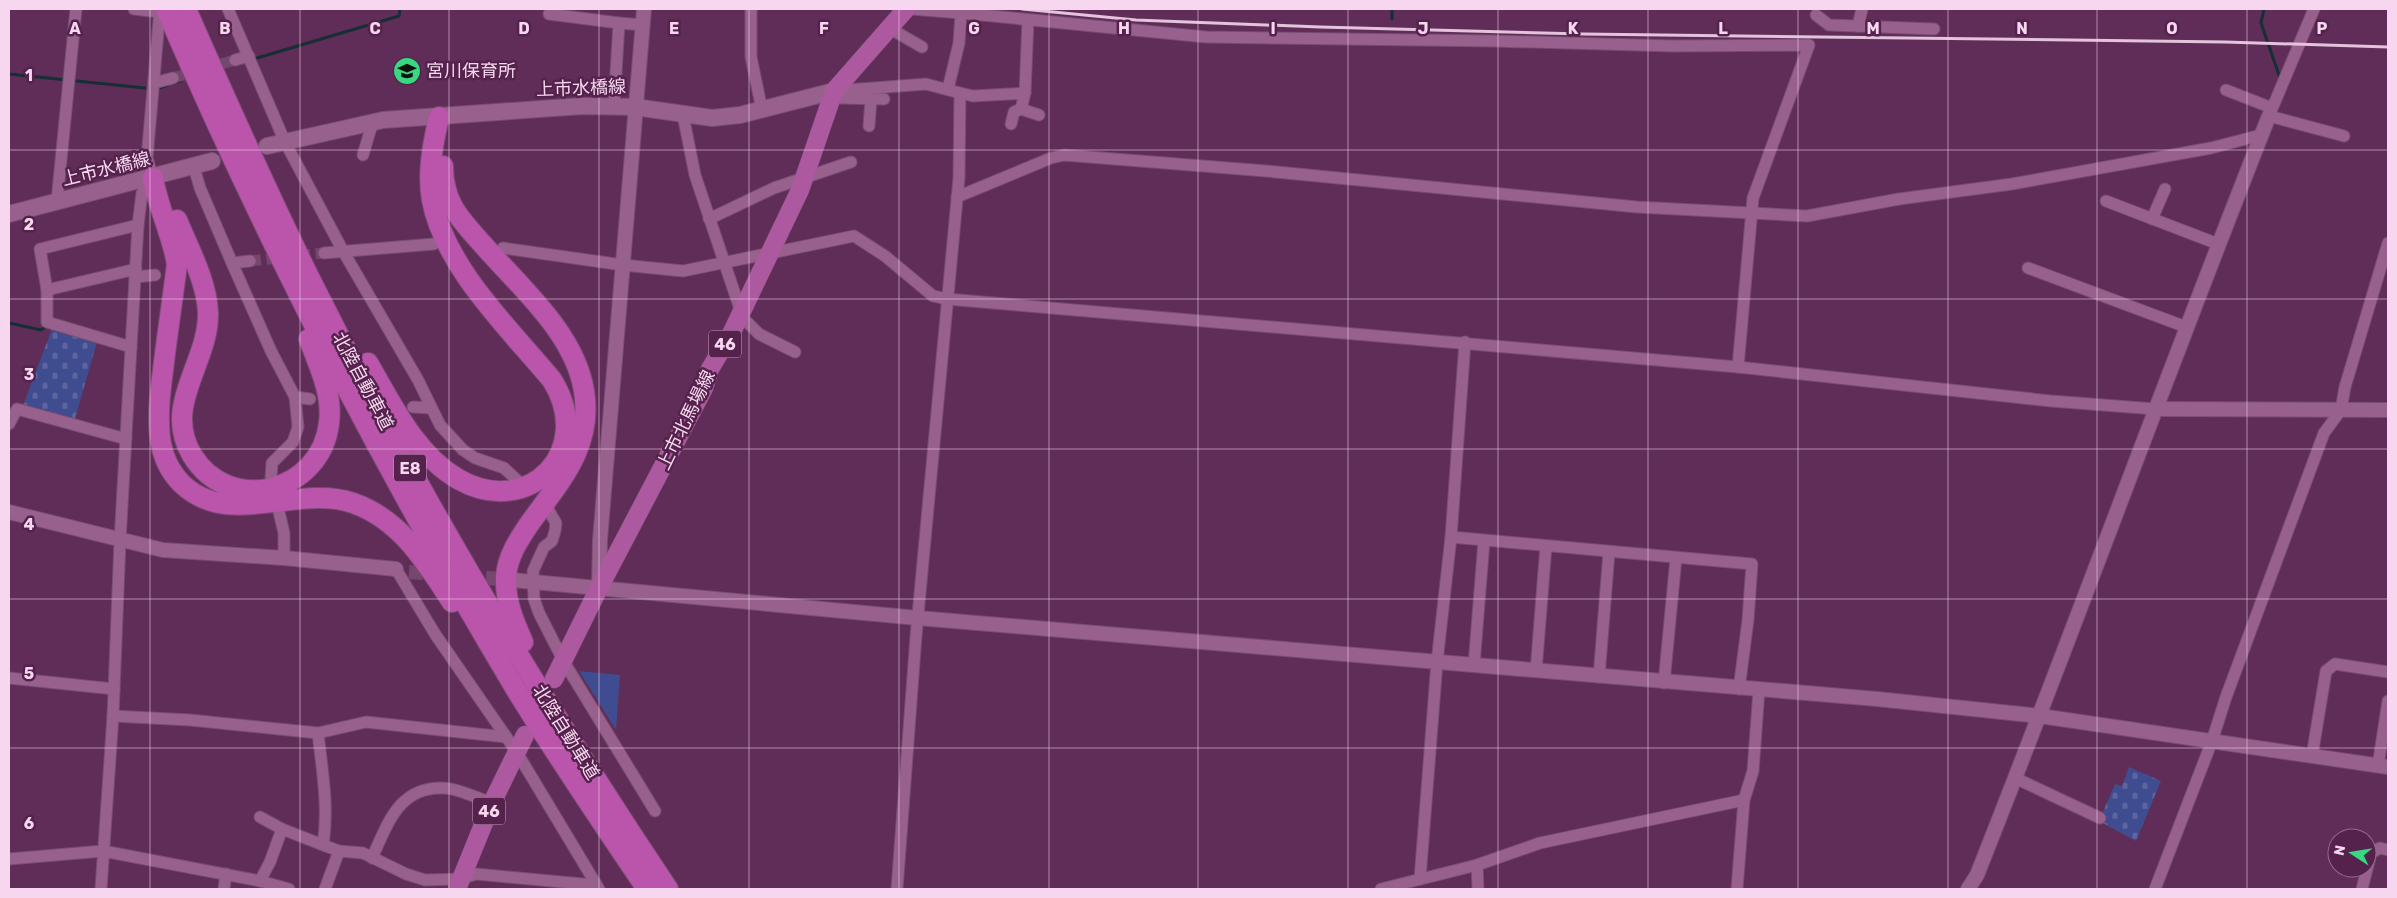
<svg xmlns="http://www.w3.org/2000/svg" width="2397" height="898" font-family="Rubik,'Noto Sans JP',sans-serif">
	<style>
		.green { fill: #404c90 }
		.cemetery { fill: url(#cemetery-stones) }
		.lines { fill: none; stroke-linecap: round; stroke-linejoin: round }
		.stream { stroke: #152f35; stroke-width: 3 }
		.minor-tunnel { stroke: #76466e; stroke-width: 11; stroke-dasharray: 11 5.5; stroke-linecap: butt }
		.tertiary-tunnel { stroke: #76466e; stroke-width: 14; stroke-dasharray: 14 7; stroke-linecap: butt }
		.minor-casing { stroke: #784c72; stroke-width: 13 }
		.tertiary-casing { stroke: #784c72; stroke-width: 16 }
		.secondary-casing { stroke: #784c72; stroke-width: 18 }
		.primary-casing { stroke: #784c72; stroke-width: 19 }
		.motorway-casing { stroke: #784c72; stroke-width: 22 }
		.minor { stroke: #98618d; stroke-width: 11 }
		.tertiary { stroke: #98618d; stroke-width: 14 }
		.secondary { stroke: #98618d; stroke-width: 16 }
		.primary { stroke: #ad599f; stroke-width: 18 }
		.motorway { stroke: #bb54ab; stroke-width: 20 }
		.rail { stroke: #e4c3dd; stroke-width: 3 }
		.grid { fill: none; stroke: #f6d7ef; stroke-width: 1; stroke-opacity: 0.55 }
		.labels { text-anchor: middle; stroke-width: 5; stroke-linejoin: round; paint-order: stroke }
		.shield { fill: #54224c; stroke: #c5a1be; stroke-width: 1 }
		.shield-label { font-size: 16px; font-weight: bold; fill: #f6d7ef }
		.poi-label { font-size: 18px; fill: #f6d7ef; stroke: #54224c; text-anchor: start }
		.street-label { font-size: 18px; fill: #f6d7ef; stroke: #54224c }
		.grid-label { font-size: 16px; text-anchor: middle; font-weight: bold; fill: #f6d7ef; stroke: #54224c; stroke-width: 5; stroke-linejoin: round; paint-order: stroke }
	</style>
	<defs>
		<pattern id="cemetery-stones" width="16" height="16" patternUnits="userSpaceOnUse" patternTransform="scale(1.25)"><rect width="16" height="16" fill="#404c90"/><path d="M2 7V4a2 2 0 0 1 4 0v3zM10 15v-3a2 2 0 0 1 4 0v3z" fill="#5c65a0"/></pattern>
	</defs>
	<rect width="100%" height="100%" fill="#5f2d57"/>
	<polygon class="green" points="579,671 620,675 616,730"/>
	<g class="cemetery">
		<polygon points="52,329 97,342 74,422 22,408"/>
		<polygon points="2129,767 2161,781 2136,841 2099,821 2115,784 2122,786"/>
	</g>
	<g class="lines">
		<g class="stream">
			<polyline points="2264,9 2261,23 2280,78"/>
			<polyline points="1392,19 1392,9"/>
			<polyline points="257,58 399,16 400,9"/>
			<polyline points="221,68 234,64"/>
			<polyline points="9,74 145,88"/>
			<polyline points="174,83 182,80"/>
			<polyline points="159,88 168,85"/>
			<polyline points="9,323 41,330 44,328 44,323"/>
		</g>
		<g class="minor-tunnel">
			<polyline points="173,78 235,60"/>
			<polyline points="250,261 324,253"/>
		</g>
		<g class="tertiary-tunnel">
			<polyline points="409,572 439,574"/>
			<polyline points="465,576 512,580"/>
		</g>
		<g class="minor-casing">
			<g id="minor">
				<polyline points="134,9 159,12"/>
				<polyline points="228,9 285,142 343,251 418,380 440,425 463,450 475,458 504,468 517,480"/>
				<polyline points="751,9 751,57 762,110"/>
				<polyline points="912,9 961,13 959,43 948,89"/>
				<polyline points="2314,9 2269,116 2344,136"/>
				<polyline points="961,13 1206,37 1494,41 1673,46 1809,45 1753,198 1738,367"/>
				<polyline points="549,14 619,23"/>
				<polyline points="1816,15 1829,25 1934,29"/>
				<polyline points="1858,26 1862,9"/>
				<polyline points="889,28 922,47"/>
				<polyline points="235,60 249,56"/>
				<polyline points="154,83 173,78"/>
				<polyline points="2226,90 2272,108"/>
				<polyline points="834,91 926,84 960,93 959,178 916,636 897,889"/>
				<polyline points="834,91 840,98 884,99"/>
				<polyline points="960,93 973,96 1025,93 1021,109 1039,115"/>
				<polyline points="1025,93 1028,20"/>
				<polyline points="614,106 619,23 643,25"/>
				<polyline points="683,115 695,175 743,318 759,334 795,352"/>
				<polyline points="1011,124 1014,112 1021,109"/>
				<polyline points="869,126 871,99"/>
				<polyline points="363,155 373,121"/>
				<polyline points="194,167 200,188 232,263 271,351 295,397 298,427 293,442 272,463 271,478"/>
				<polyline points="957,197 1051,158 1064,155 1266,171 1637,207 1807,216 1899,199 2012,184 2211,148 2261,135"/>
				<polyline points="57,201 76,9"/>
				<polyline points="2106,201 2218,244"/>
				<polyline points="709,219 774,188 851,162"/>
				<polyline points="2152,219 2165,189"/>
				<polyline points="503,248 623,265 683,271 854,236 885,256 933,296 947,299 1738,367 2051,401 2155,409"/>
				<polyline points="324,253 434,244"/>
				<polyline points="232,263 250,261"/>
				<polyline points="2028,268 2186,327"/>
				<polyline points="135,277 155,275"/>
				<polyline points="47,290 136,269"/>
				<polyline points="131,347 47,322 47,290 40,249 138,225"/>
				<polyline points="295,397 310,399"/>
				<polyline points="413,407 430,408"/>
				<polyline points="9,424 17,409 126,439"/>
				<polyline points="549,511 556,523 555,531 552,541 544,547 533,571 534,599 539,613 564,662 655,811"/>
				<polyline points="279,512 284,533 284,558"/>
				<polyline points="1451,537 1752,564 1748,620 1739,689"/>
				<polyline points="396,569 435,634 516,751 599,889"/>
				<polyline points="1474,665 1484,541"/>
				<polyline points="1536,671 1546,546"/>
				<polyline points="1599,677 1609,552"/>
				<polyline points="9,678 114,689"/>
				<polyline points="1664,683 1676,558"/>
				<polyline points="113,716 190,720 318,733 366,722 506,737"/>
				<path d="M 318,733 C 322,770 329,807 323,845 L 339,851"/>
				<polyline points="2312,756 2326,671 2335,664 2388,672"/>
				<polyline points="2378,766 2388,701"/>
				<polyline points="2015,778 2100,818"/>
				<polyline points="260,817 282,829"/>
				<path d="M 372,858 C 388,823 399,786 444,788 C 457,788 479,799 492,803"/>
				<polyline points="9,859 103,851 260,881 289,889"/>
				<polyline points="1477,865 1478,889"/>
				<polyline points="1420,879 1437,662 1451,537 1465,342"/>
				<polyline points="260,881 270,862 282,829 323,845"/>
				<polyline points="101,889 113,716 120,541 138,225 142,193 153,178 147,158 160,9"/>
				<polyline points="224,889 226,874"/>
				<polyline points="325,889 339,851 363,853 406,874 425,880 460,879 476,874 594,885"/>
				<polyline points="1381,889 1477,865 1540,843 1744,800"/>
				<polyline points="1737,889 1744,800 1753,771 1759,690"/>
				<polyline points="2155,889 2212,741 2226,697 2324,433 2341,410 2345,387 2388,243"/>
				<polyline points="2362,889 2371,853 2380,848 2388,850"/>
			</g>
		</g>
		<g class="tertiary-casing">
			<g id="tertiary">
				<polyline points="2155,409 2388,410"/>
				<polyline points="9,512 163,550 284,558 396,569"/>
				<polyline points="512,580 918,618 1877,699 2040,716 2388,767"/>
				<polyline points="599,588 600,540 644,9"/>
				<path d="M 1968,889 L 1977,875 C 2077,623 2169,368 2269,116"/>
			</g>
		</g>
		<g class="secondary-casing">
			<g id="secondary">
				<polyline points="267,146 383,120 583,106 635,107 712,118 740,115 834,91"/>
				<polyline points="9,214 212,161"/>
			</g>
		</g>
		<g class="primary-casing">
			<g id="primary">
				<polyline points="554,679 599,588 704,388 710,369 732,332 800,190 834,91 906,9"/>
				<polyline points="457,889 492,803 525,735"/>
			</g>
		</g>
		<g class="motorway-casing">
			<g id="motorway">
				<path d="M 166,9 C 267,244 385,471 517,691 C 558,758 603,824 647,889"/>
				<path d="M 186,9 C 225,98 265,187 308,275 C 414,488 536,692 668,889"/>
				<path d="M 443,166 C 443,204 461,220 485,247 C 522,289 575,334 584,391 C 593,447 560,481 530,523 C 519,539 507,557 506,577 C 505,601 514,622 523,642"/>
				<path d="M 153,178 C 158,208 172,234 177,264 C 173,297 168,329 164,362 C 161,387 157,412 160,437 C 162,455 169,471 182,484 C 229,529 297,484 353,503 C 400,519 426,562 452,602"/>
				<path d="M 177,220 C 189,249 207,282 208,313 C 209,363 162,405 192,455 C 229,516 321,493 329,423 C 333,394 319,366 309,339"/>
				<path d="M 368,363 C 392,404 415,454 458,479 C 529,520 596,450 552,380 C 509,328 445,268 432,200 C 427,173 433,143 439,117"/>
			</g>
		</g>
		<use href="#minor" class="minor"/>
		<use href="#tertiary" class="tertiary"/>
		<use href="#secondary" class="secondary"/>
		<use href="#primary" class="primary"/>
		<use href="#motorway" class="motorway"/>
		<polyline class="rail" points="1022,9 1136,20 1320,27 1583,34 2225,42 2388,47"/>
	</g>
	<path class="grid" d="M 150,9 L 150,889M 300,9 L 300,889M 449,9 L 449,889M 599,9 L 599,889M 749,9 L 749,889M 899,9 L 899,889M 1049,9 L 1049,889M 1198,9 L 1198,889M 1348,9 L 1348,889M 1498,9 L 1498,889M 1648,9 L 1648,889M 1798,9 L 1798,889M 1948,9 L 1948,889M 2097,9 L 2097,889M 2247,9 L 2247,889M 9,150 L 2388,150M 9,299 L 2388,299M 9,449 L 2388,449M 9,599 L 2388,599M 9,748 L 2388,748"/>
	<defs>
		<g id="school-disc" transform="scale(1.4375)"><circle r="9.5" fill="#38d880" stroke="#54224c"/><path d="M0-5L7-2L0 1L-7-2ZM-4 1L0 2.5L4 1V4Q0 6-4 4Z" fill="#111"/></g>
	</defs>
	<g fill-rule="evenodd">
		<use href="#school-disc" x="407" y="71"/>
	</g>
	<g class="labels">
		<g class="shield">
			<rect x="709" y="330.5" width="32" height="27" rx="4"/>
			<rect x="394" y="454.5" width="32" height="27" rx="4"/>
			<rect x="473" y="797.5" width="32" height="27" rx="4"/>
		</g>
		<g class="shield-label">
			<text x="725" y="350">46</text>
			<text x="410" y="474">E8</text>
			<text x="489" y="817">46</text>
		</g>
		<g class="poi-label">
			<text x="426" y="77">宮川保育所</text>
		</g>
		<g class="street-label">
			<text transform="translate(581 88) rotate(-2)" y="6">上市水橋線</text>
			<text transform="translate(106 169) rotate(-14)" y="6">上市水橋線</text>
			<text transform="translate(363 381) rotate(62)" y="6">北陸自動車道</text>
			<text transform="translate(686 420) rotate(-64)" y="6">上市北馬場線</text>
			<text transform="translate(566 732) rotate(58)" y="6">北陸自動車道</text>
		</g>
	</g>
	<g class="grid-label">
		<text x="75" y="34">A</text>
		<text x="225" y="34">B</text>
		<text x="375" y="34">C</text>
		<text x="524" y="34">D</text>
		<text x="674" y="34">E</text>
		<text x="824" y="34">F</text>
		<text x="974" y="34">G</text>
		<text x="1124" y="34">H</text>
		<text x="1273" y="34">I</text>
		<text x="1423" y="34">J</text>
		<text x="1573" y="34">K</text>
		<text x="1723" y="34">L</text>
		<text x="1873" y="34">M</text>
		<text x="2022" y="34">N</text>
		<text x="2172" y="34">O</text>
		<text x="2322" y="34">P</text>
		<text x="29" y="81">1</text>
		<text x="29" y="230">2</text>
		<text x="29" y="380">3</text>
		<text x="29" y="530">4</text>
		<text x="29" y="679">5</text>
		<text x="29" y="829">6</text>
	</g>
	<rect width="2397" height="898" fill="none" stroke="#f6d7ef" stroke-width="20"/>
	<g transform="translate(2352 853) rotate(282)"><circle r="24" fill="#54224c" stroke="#956a8d"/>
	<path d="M0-4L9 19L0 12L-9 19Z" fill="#38d880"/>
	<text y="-8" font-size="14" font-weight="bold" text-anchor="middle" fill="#f6d7ef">N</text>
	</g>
</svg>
